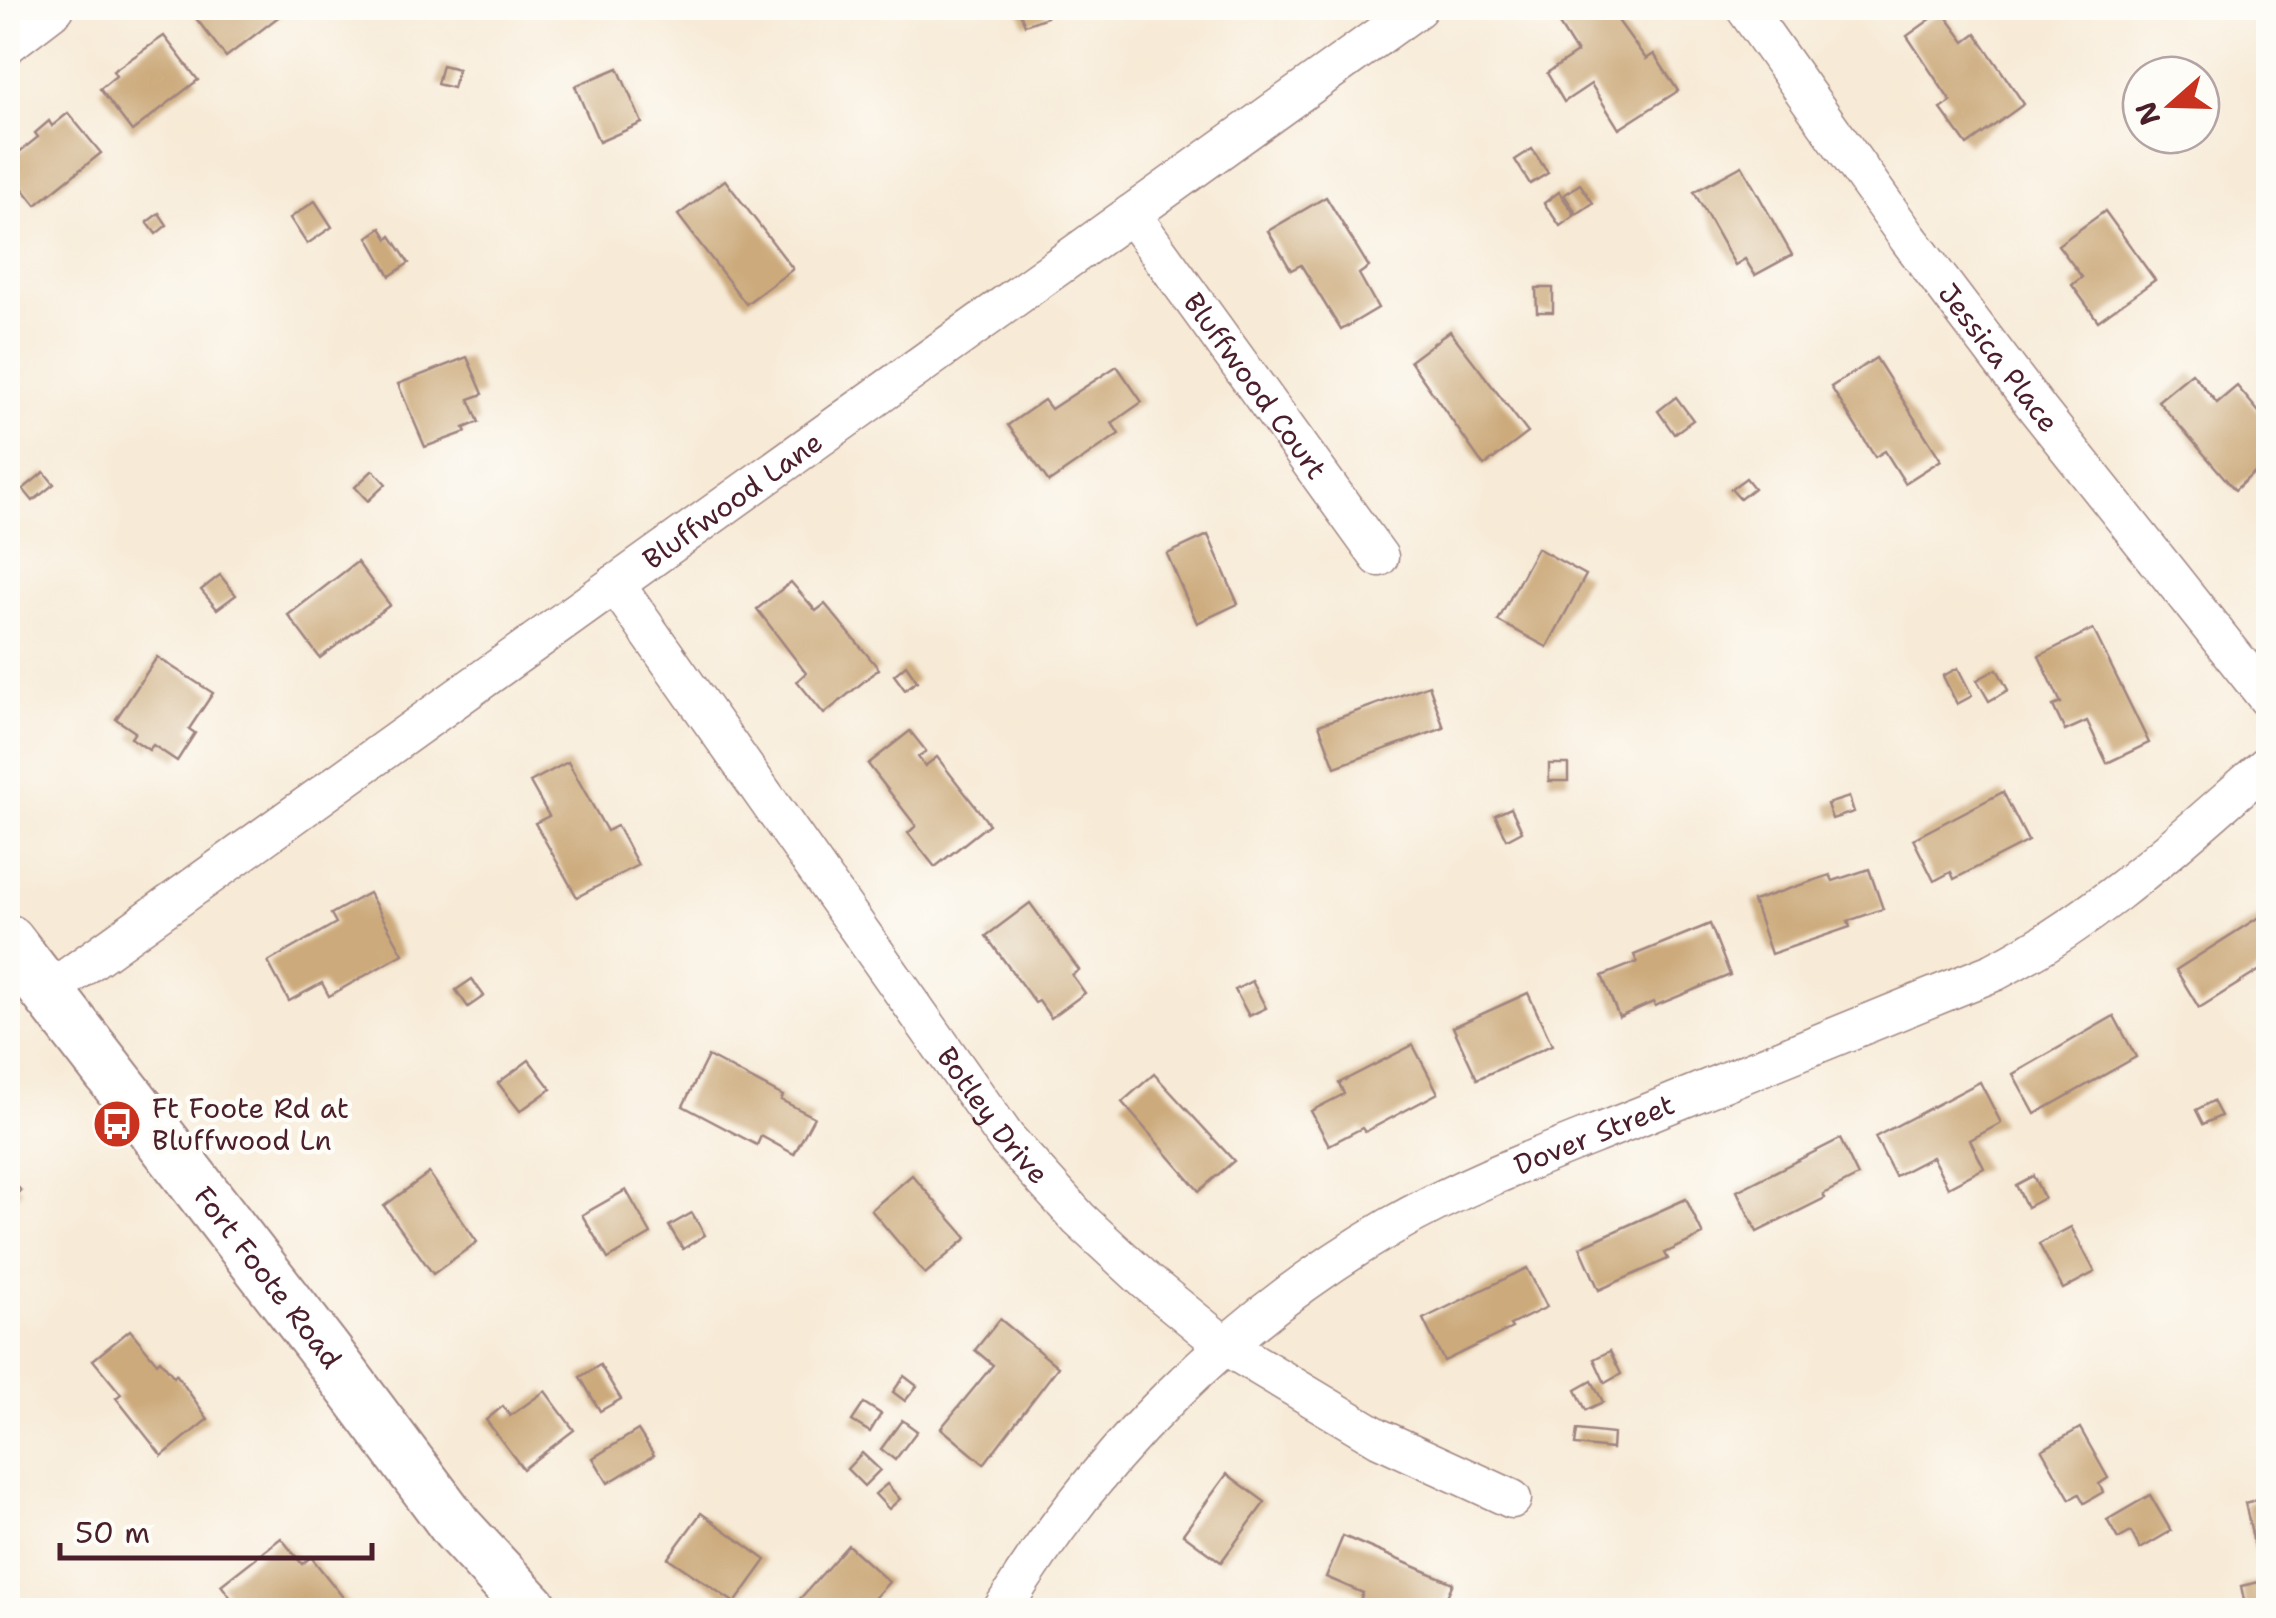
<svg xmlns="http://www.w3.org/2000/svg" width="2276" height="1618" font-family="'Shantell Sans',sans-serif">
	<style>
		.building { fill: #ccaa7c }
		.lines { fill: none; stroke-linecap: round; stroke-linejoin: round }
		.street-casing { stroke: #a08480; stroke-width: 41 }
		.secondary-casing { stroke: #a08480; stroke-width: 56 }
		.street { stroke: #fff; stroke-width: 38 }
		.secondary { stroke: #fff; stroke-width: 52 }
		.labels { text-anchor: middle; stroke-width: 9; stroke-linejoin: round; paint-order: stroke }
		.street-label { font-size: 28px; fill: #4a1f2b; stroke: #fdfcf7 }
		.poi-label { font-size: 28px; fill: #4a1f2b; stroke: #fdfcf7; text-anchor: start }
	</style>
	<rect width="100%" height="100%" fill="#fdfcf7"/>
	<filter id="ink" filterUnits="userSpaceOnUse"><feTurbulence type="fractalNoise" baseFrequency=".01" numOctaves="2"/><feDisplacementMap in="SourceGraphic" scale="20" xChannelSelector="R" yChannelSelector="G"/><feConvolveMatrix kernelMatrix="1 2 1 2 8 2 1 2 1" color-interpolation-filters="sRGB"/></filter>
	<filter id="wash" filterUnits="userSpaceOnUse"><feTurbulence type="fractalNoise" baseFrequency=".0048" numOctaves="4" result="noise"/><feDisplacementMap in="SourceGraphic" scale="40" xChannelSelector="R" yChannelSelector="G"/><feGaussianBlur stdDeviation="2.25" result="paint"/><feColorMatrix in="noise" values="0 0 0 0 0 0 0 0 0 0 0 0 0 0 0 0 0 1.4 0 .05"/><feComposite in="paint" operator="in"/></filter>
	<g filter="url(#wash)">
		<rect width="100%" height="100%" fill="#f7ead6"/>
		<g id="blocks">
			<g class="building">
				<polygon points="207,8 290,8 226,57 195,17"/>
				<polygon points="1018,8 1043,8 1047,17 1025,25"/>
				<polygon points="1565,8 1609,8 1646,59 1654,54 1678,91 1619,129 1591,84 1564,102 1547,73 1577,53 1553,15"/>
				<polygon points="1942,11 1965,42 1976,34 2024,104 1967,145 1941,109 1951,102 1907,36"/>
				<polygon points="164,36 198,80 132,131 100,89 116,76 113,71"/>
				<polygon points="442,65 458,69 453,88 437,84"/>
				<polygon points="618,68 642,123 599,142 575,86"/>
				<polygon points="68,113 101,153 36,205 8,170 8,161 38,137 35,133 49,121 52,126"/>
				<polygon points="1532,149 1548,173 1530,184 1515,160"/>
				<polygon points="1742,166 1792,255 1755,275 1745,259 1735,265 1694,192"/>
				<polygon points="725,180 793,269 746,304 678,215"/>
				<polygon points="1580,184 1593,203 1577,214 1564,195"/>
				<polygon points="1559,192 1575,215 1560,226 1544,203"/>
				<polygon points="1326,197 1369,267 1359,274 1378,308 1341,330 1301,265 1291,270 1268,231"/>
				<polygon points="315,201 332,227 307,244 290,218"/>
				<polygon points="2105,211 2155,280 2098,321 2072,285 2082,277 2058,245"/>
				<polygon points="159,213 167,225 156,234 147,222"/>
				<polygon points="381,228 388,239 391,236 409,263 390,276 368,237"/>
				<polygon points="1536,288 1553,288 1553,312 1537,312"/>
				<polygon points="1450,331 1528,433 1484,466 1410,361"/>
				<polygon points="467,357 483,394 469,399 479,422 464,428 466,432 425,447 398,384"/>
				<polygon points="1876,358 1941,460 1905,483 1885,451 1875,457 1831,387"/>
				<polygon points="1117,366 1142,402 1112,423 1119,434 1049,482 1008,425 1044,400 1051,409"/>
				<polygon points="2192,373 2217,403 2237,386 2268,423 2268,460 2235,490 2158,401"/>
				<polygon points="1676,397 1693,420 1674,434 1658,411"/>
				<polygon points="373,470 386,484 368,501 355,487"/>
				<polygon points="44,472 54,484 33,501 23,489"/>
				<polygon points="1746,478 1754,488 1740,499 1731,489"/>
				<polygon points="1208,535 1238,604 1197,623 1167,554"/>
				<polygon points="1537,548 1586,575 1547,647 1498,621"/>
				<polygon points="357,562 390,605 320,658 288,615"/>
				<polygon points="220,575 236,595 217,609 201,590"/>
				<polygon points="791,582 816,611 825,604 879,669 824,714 797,681 806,673 757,609"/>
				<polygon points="2093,629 2149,743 2107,763 2087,721 2065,731 2053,706 2061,703 2039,656"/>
				<polygon points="157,657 213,693 189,729 195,733 177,761 153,745 149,750 131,738 135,732 116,719"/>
				<polygon points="906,665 917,681 905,690 894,675"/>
				<polygon points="1958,668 1972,696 1957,704 1943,676"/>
				<polygon points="1997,669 2008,690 1989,701 1977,680"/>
				<polygon points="1429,685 1444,728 1335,767 1319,725"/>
				<polygon points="910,731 926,751 918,757 925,766 937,757 989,824 935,867 908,833 916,826 868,764"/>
				<polygon points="568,762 607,831 617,826 638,865 577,897 535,823 549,816 530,782"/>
				<rect x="1549" y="764" width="19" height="17"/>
				<polygon points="2003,792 2028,841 1954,879 1951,872 1934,881 1913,839"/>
				<polygon points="1849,797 1854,812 1832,819 1827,804"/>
				<polygon points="1511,808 1522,831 1507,839 1495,815"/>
				<polygon points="1869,869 1883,909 1848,921 1850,927 1771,954 1753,901 1830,875 1833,881"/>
				<polygon points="369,893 403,954 329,996 322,983 289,1001 268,962 336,923 331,914"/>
				<polygon points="1030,903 1079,970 1072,975 1085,993 1051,1018 1039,1001 1035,1003 986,936"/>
				<polygon points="2259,917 2268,932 2268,965 2199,1008 2176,970"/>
				<polygon points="1710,924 1730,975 1655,1006 1653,1002 1619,1017 1602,976 1637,962 1634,955"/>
				<polygon points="472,979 484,996 468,1007 456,990"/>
				<polygon points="1252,981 1266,1008 1249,1016 1235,990"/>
				<polygon points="1528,993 1552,1045 1477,1079 1453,1027"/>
				<polygon points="2114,1016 2136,1057 2035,1114 2013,1074"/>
				<polygon points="1413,1045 1438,1093 1365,1132 1362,1128 1329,1145 1311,1111 1344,1094 1339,1083"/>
				<polygon points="708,1056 783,1096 781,1100 814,1117 794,1154 761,1136 757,1145 683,1106"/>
				<polygon points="529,1060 551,1089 520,1111 498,1083"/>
				<polygon points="1154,1074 1234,1161 1199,1191 1122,1102"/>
				<polygon points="1980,1082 2001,1123 1970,1140 1984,1168 1948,1187 1932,1157 1895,1176 1875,1137"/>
				<polygon points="2213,1101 2221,1116 2203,1124 2196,1110"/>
				<polygon points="1840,1139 1858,1176 1823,1194 1825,1198 1757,1232 1737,1191"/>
				<polygon points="429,1173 477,1242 433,1274 384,1206"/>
				<polygon points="8,1174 21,1191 8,1201"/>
				<polygon points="912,1175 967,1238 925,1274 871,1210"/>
				<polygon points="2033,1176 2044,1198 2027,1207 2016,1185"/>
				<polygon points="626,1190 651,1234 608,1259 582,1215"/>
				<polygon points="1686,1199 1703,1235 1665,1253 1668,1259 1599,1290 1580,1247"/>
				<polygon points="692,1213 705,1235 683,1249 669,1226"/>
				<polygon points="2071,1227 2095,1272 2063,1289 2039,1244"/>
				<polygon points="1527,1268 1547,1307 1510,1325 1512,1328 1444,1361 1423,1319"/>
				<polygon points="1000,1319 1058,1367 984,1464 941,1428 993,1365 975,1350"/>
				<polygon points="130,1330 157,1363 160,1360 174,1377 176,1374 208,1419 162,1456 116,1398 121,1394 93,1360"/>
				<polygon points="1610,1351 1621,1374 1605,1383 1594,1359"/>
				<polygon points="600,1365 621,1399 600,1411 580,1377"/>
				<polygon points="904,1376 917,1386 905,1401 893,1392"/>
				<polygon points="1592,1381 1603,1402 1586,1410 1576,1390"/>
				<polygon points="545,1391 574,1430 523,1469 486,1420 503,1406 510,1416"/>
				<polygon points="864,1403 881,1414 870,1432 852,1421"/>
				<polygon points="902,1420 917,1431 895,1460 881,1449"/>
				<polygon points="2080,1428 2108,1478 2099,1484 2103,1492 2084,1503 2079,1494 2070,1499 2042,1450"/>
				<polygon points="638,1430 654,1455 608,1483 593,1458"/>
				<polygon points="1577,1430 1613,1434 1612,1449 1575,1445"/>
				<polygon points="862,1453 880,1470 864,1486 847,1469"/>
				<polygon points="1227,1474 1265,1502 1221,1562 1183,1534"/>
				<polygon points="887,1484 900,1499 889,1509 875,1494"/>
				<polygon points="2150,1495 2171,1531 2140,1549 2131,1532 2118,1539 2107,1520"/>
				<polygon points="2268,1497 2268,1561 2267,1561 2264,1550 2256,1552 2245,1503"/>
				<polygon points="701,1513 766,1560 735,1603 668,1558"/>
				<polygon points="1343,1536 1453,1583 1441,1610 1399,1610 1387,1606 1385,1610 1356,1610 1363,1593 1326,1577"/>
				<polygon points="281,1538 302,1564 311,1557 353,1610 240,1610 221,1585"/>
				<polygon points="848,1545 889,1582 863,1610 790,1610"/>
				<polygon points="2268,1580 2268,1610 2246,1610 2241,1586"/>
			</g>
		</g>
	</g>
	<g filter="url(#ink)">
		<use href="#blocks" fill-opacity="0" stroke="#a08480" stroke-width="2.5"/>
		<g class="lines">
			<g class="street-casing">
				<g id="street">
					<path id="s1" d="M 1745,8 L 1908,238 L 2039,411 L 2268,699"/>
					<polyline points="8,44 55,8"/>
					<path id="s2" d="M 1131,214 L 1379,557"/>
					<path id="s3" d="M 615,584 L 1006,1138 L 1079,1219 L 1146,1281 L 1224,1345 L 1379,1438 L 1512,1499"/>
					<path id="s4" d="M 46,993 L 1418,8"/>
					<path id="s5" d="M 1002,1610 C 1098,1453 1230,1321 1390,1227 C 1468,1182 1554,1151 1638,1117 C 1756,1068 1875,1020 1994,972 C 2100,918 2179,841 2268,764"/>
				</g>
			</g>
			<g class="secondary-casing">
				<g id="secondary">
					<path id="s6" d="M 8,941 L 325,1351 L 457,1528 L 533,1610"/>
				</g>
			</g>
			<use href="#street" class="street"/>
			<use href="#secondary" class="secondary"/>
		</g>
	</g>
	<defs>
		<g id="bus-disc" transform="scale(2.5)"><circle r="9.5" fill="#c8321e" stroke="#fdfcf7"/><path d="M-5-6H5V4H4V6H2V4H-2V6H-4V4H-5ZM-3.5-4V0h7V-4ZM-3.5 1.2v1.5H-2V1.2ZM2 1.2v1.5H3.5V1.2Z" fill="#fff"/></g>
	</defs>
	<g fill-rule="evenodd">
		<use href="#bus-disc" x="117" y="1124"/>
	</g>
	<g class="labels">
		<g class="street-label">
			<text dy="10" stroke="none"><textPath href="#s1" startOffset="432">Jessica Place</textPath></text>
			<text dy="10" stroke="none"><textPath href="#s2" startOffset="212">Bluffwood Court</textPath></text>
			<text dy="10" stroke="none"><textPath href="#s4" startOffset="845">Bluffwood Lane</textPath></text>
			<text dy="10" stroke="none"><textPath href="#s3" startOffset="652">Botley Drive</textPath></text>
			<text dy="10" stroke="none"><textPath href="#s5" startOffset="775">Dover Street</textPath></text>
			<text dy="10" stroke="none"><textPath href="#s6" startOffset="425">Fort Foote Road</textPath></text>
		</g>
		<g class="poi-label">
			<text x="152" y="1118">Ft Foote Rd at<tspan x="152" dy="32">Bluffwood Ln</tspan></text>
		</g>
	</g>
	<rect width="2276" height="1618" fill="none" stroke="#fdfcf7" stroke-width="40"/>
	<g transform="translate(2171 105) rotate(250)"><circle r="48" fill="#fdfcf7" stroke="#b5a4a5" stroke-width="2.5"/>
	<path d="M0-8L18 38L0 25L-18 38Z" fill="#c8321e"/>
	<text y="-15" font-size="28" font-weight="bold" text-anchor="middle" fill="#4a1f2b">N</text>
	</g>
	<path d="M60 1543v15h312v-15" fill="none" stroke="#4a1f2b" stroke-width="5"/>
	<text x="75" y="1543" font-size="30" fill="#4a1f2b" stroke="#fdfcf7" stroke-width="8" paint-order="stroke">50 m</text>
</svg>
